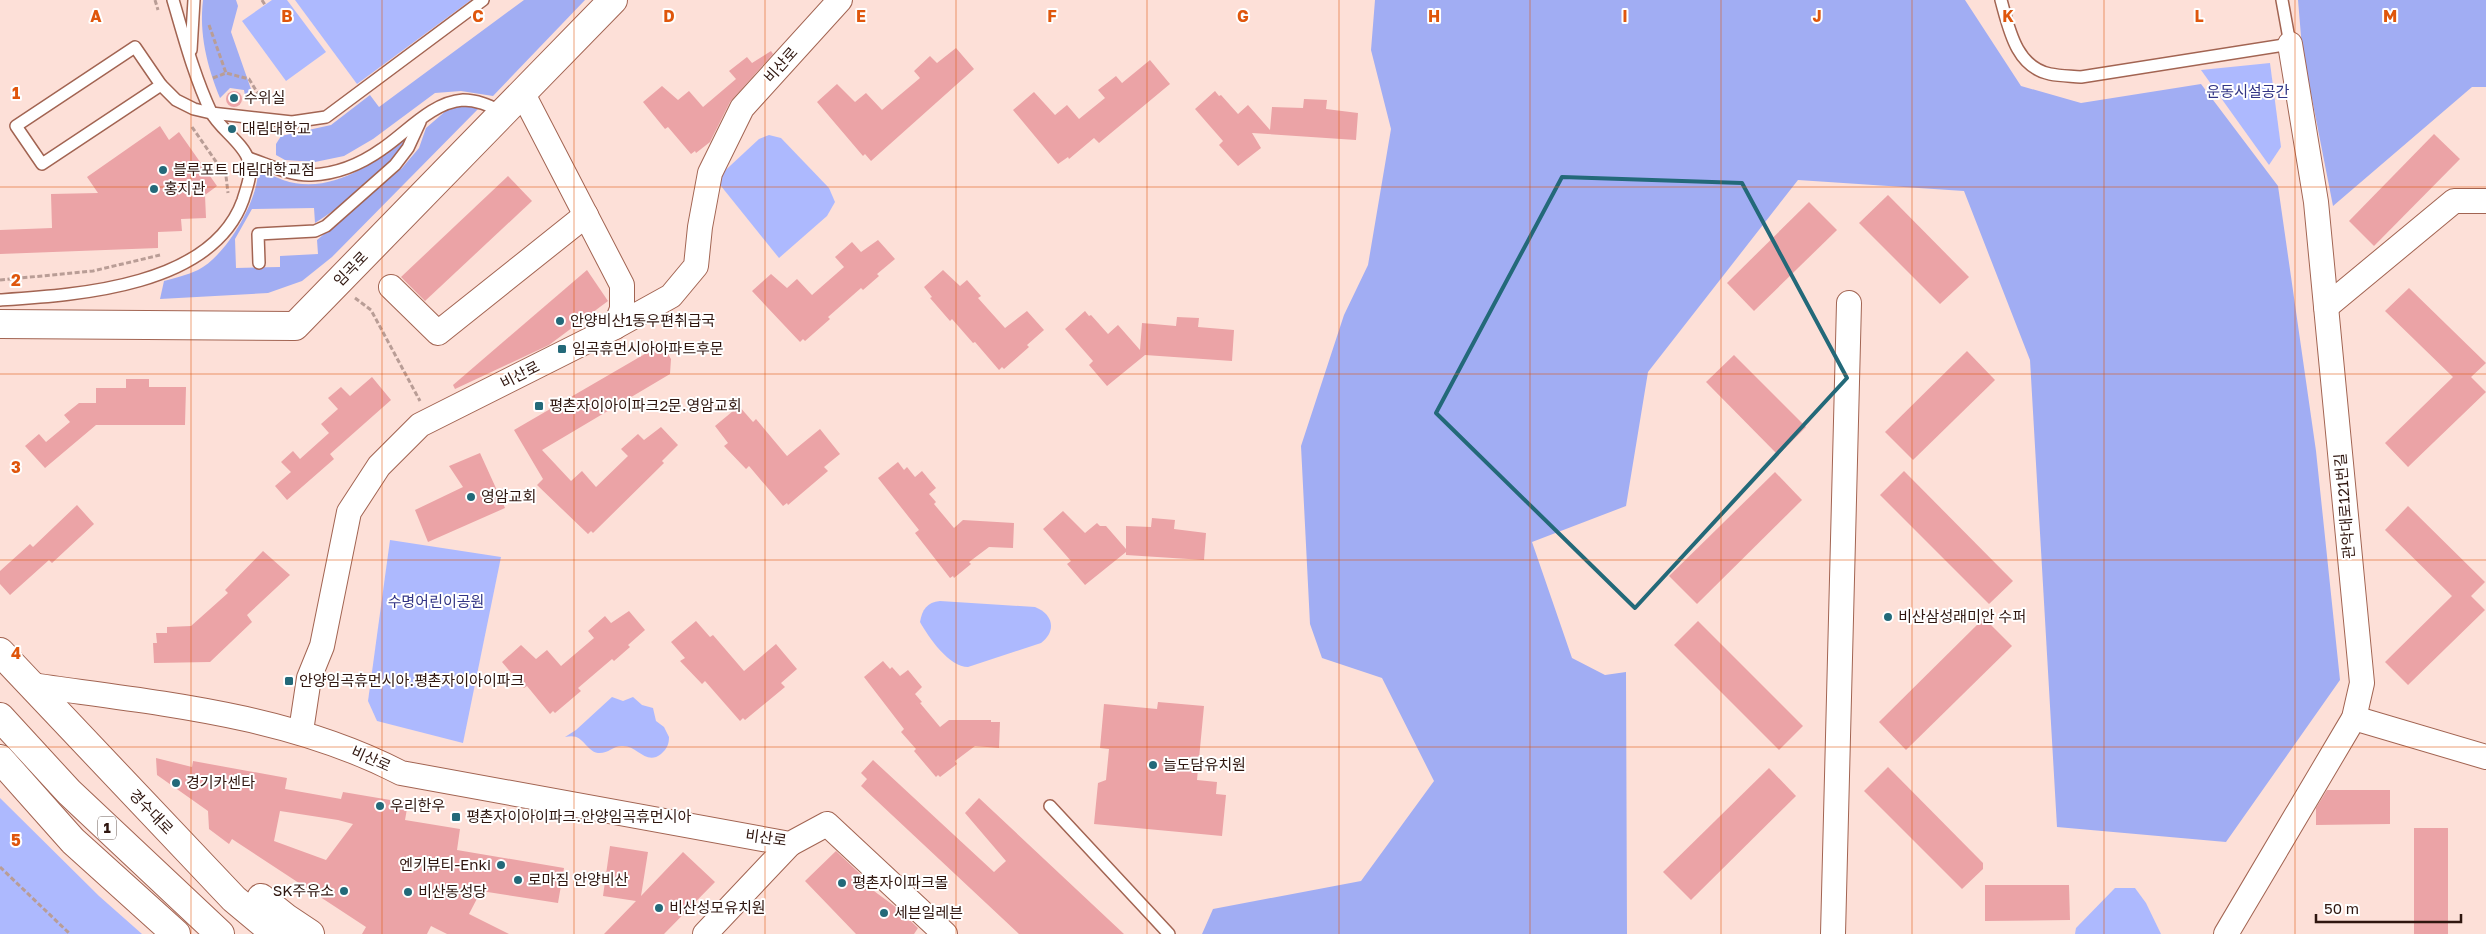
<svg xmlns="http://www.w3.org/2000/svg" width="2486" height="934" font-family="'Golos Text','Noto Sans KR',sans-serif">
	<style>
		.green { fill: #adb9fe }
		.forest { fill: #a1adf3 }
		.building { fill: #eba3a6; fill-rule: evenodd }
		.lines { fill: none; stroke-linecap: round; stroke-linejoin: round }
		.service-casing { stroke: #a26452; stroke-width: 14 }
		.minor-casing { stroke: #a26452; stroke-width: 26 }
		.tertiary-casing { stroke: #a26452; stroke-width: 30 }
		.primary-casing { stroke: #a26452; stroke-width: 30 }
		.path { stroke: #b99d96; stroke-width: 3; stroke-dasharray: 5 2.5; stroke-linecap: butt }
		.service { stroke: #fff; stroke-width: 11 }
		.minor { stroke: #fff; stroke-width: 24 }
		.tertiary { stroke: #fff; stroke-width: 28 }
		.primary { stroke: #fff; stroke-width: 28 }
		.marked { fill: none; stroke: #236979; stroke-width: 4; stroke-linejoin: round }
		.grid { fill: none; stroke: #df560c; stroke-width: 1; stroke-opacity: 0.55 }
		.poi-dot { fill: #236979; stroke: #fff; stroke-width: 2 }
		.labels { text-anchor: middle; stroke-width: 4; stroke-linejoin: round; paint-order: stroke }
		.shield { fill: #fff; stroke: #6d5c57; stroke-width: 1 }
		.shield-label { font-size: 14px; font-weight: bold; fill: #2f160f }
		.street-label { font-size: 15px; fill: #2f160f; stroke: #fff }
		.park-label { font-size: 15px; fill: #323585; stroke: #fff }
		.poi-label { font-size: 15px; fill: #2f160f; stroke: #fff; text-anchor: start }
		.grid-label { font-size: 16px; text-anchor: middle; font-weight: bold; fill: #df560c; stroke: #fff; stroke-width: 4; stroke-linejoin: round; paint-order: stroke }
	</style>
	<rect width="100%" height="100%" fill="#fde0d8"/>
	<g class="green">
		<polygon points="272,0 287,0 326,52 286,81 242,21"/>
		<polygon points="295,0 471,0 357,84"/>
		<polygon points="2270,63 2281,147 2269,165 2201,70"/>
		<polygon points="769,135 781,138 829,188 835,202 827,216 779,258 721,186 717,178 759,139"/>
		<polygon points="390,540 501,557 463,743 377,721 368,701"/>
		<path d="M 940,601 L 1035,607 C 1053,614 1057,631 1041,643 L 968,667 C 949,667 929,638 920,622 C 922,610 927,602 940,601 Z"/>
		<path d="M 612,697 L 623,701 L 633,697 L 642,705 L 653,708 L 656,721 L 664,727 L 669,737 C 669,744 667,749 661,754 C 646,766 638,746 623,746 C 614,745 608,754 598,753 C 584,750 584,732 565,737 L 576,730 Z"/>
		<polygon points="0,798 99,896 142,934 0,934"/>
		<polygon points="2115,888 2135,888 2146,903 2161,934 2075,934 2076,928"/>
	</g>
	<g class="forest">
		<path d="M 203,0 L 236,0 L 238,6 L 231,32 L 252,92 L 250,96 L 245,96 L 244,90 L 230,88 L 220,98 C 207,66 199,34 203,0 Z"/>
		<polygon points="524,0 585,0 493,96 461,91 435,93 373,139 344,156 315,162 285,160 276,155 276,144 281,136 331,125 370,95 379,107"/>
		<polygon points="1375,0 1965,0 2021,86 2081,103 2201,84 2278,186 2316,451 2340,680 2226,842 2057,827 2030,360 1964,191 1798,180 1648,372 1626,506 1532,542 1572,658 1605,675 1626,672 1627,934 1202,934 1213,909 1361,881 1434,781 1382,678 1322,658 1310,624 1301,446 1344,315 1368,265 1391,129 1371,50"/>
		<polygon points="2298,0 2486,0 2486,87 2472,87 2333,206 2302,48"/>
		<path d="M 463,106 L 480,107 L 332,257 L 302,281 L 268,293 L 160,299 L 164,281 C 175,278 187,275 198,270 C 226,256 259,200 258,169 C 266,173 275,177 283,180 C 329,196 373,164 408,138 C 395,163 340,208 315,223 L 314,208 L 252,209 L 235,239 L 236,268 L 280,267 L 280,256 L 318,254 L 317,240 L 402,168 L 419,148 L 426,128 L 448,109 Z"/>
	</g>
	<g class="building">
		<polygon points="956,48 974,69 871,161 865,154 863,156 817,102 837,84 855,102 866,93 882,110 920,78 914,71 930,56 937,63"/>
		<polygon points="771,51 773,54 730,102 710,142 696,153 695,151 691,154 668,127 665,129 643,102 662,86 678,100 689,91 703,107 736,79 729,71 747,57 752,63"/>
		<polygon points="1150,60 1170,84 1099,143 1094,138 1069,159 1068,157 1058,164 1013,110 1034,92 1055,115 1067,105 1079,119 1105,98 1098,90 1116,76 1122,83"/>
		<polygon points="1215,91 1219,96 1221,95 1238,114 1248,105 1270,130 1272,107 1303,108 1304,99 1327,100 1326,109 1358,113 1356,140 1252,133 1261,148 1238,166 1219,145 1223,141 1195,109"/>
		<circle cx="234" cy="99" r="8"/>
		<polygon points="160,126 169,140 179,132 217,186 205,195 206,218 181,219 182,231 158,232 158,248 0,254 0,230 52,228 51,194 98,193 87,177"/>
		<polygon points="2434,134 2460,159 2374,246 2349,221"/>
		<polygon points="508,176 532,201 425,301 401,277"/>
		<polygon points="1888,195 1969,277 1940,304 1859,223"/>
		<polygon points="1809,202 1837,230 1754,311 1727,283"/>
		<polygon points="878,240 895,259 877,274 879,276 863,290 861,288 828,317 830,319 805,341 803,339 800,342 752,291 771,274 787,288 797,279 812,295 844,267 835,257 852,242 861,252"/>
		<polygon points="587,270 608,301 549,345 455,389 453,385"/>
		<polygon points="943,270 960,286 967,280 981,296 978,298 1005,328 1027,311 1044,330 1027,345 1029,347 1004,369 1002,367 999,370 975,342 973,343 952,319 950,321 930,298 932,297 924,287"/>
		<polygon points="2409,288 2486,363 2471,377 2486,392 2408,467 2385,443 2453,377 2385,311"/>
		<polygon points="1085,311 1089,316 1091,315 1108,334 1118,325 1140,350 1142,323 1176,326 1177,317 1199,318 1198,327 1234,330 1232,361 1145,355 1107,386 1089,365 1093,361 1065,329"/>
		<polygon points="662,344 671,359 670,374 542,450 571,481 582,471 596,487 628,456 621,449 638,434 644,440 661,427 678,445 662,461 664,463 593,533 591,531 588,534 537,485 543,479 514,430"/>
		<polygon points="1967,351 1995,380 1913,460 1885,432"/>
		<polygon points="1734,355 1806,427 1778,455 1706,382"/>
		<polygon points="372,377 391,400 330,454 334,459 287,500 275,486 291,472 281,462 293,451 300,459 329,433 321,424 338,409 328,398 341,387 350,396"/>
		<polygon points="126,379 149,379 149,387 186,387 185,425 96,425 45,468 25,446 39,434 46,442 70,422 64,415 79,403 96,403 96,388 126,388"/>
		<polygon points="739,406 753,422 756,419 787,456 820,429 840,454 824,467 828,471 788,505 787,503 783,506 749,466 746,469 724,446 728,443 715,426"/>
		<polygon points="480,453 505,508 428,542 415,510 463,487 449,466"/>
		<polygon points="898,462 904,470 907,467 915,477 922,471 936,488 929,494 936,502 934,504 954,528 963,520 1014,523 1013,548 989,547 969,562 971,564 954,578 953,576 950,578 915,533 919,530 878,478"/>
		<polygon points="1904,471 2013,581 1989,604 1880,495"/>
		<polygon points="1775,472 1802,500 1697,604 1669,576"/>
		<polygon points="77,505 94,524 52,563 49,560 10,595 0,584 0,571 30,544 33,547"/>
		<polygon points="2408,506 2485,582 2471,596 2485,610 2408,685 2385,662 2452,596 2385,530"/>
		<polygon points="1063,511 1085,533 1097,523 1100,526 1106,526 1126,549 1126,526 1151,527 1152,518 1175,520 1174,529 1206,533 1204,560 1126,555 1126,552 1085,585 1067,564 1071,561 1043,529"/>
		<polygon points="263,551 290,575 247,615 252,622 210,662 154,663 153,643 157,643 156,633 167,633 167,627 191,626 228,593 225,590"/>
		<polygon points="629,611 645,630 628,645 630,647 614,661 612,659 578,688 581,691 555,713 553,711 550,714 527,686 524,688 502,662 521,645 536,659 547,650 561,666 594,638 588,631 605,616 611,623"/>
		<polygon points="1984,618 2012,646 1906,750 1879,722"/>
		<polygon points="696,621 710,637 713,635 744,671 776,644 797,669 781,683 785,687 745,720 743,718 740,721 705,681 702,684 680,661 685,658 671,642"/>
		<polygon points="1698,621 1803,726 1779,750 1674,645"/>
		<polygon points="883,661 890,669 892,667 900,676 908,670 922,687 915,694 922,702 920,703 940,727 949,720 991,720 991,722 1000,722 999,748 975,746 955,761 957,764 940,777 938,775 936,777 914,751 916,749 901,732 904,729 864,677"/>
		<polygon points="1158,702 1204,706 1197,780 1217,782 1216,794 1226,795 1222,836 1094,824 1098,783 1106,780 1109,749 1100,748 1104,704 1157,709"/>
		<path d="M 156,758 L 192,767 L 193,761 L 287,778 L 285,789 L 341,799 L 343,792 L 408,803 L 405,820 L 460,829 L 457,850 L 564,868 L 558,903 L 481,891 L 469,914 L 509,934 L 447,934 L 431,926 L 427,934 L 362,934 L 366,927 L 232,839 L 229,844 L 209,829 L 208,811 L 157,775 ZM 280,811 L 338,820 L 353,824 L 326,860 L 274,841 Z"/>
		<polygon points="873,760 994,872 1006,861 965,813 979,798 1124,934 1019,934 861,786 867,779 861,773"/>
		<polygon points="1888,767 1983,863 1983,869 1962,889 1864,791"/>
		<polygon points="1769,768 1796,796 1691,900 1663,872"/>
		<polygon points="2327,790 2390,790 2390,824 2316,825 2316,808"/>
		<rect x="2414" y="828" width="34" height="106"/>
		<polygon points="610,846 648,852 641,896 683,852 715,882 664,934 604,934 636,901 603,896"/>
		<polygon points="836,851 876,889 874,891 897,908 918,928 914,934 856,934 805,881"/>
		<polygon points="1985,885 2069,885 2070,920 1985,921"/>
	</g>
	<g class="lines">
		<g class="service-casing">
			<g id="service">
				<path d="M 2001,0 C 2009,29 2016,67 2050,74 C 2060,76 2071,76 2081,77 L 2290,44 L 2282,0"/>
				<polygon points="135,47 161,85 42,164 16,126"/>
				<polyline points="191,50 194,0"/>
				<polyline points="161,85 176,100 194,109 211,113 292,122 326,117 483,0"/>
				<path d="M 248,158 C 267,164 290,176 311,175 C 336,174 361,164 382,149 C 406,133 432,102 463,100 C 478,100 490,106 503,112"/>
				<polyline points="259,263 258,234 315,231 326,226 395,165 408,148 420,122"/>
				<path d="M 0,300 C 77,295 212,287 243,200 C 247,186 253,174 248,159 C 243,143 219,128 211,112 C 194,76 184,37 173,0"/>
				<polyline points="1050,806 1169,934"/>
			</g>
		</g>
		<g class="minor-casing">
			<g id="minor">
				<polyline points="523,94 622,285 622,309 615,327"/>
				<polyline points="391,287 438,333 586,215"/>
				<polyline points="2326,307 2454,201 2486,201"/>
				<path d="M 31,685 C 157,703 287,714 401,773 L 790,844 L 827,824 L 945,934"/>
				<polyline points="2354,718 2486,757"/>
				<polyline points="301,731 309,678 322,646 349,512 379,466 420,425 615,327 671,296 696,266 700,227 710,173 742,108 840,0"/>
				<polyline points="705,934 790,844"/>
				<polyline points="1833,934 1849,303"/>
				<polyline points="2226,934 2354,718 2362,683 2316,202 2290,44"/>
			</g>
		</g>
		<g class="tertiary-casing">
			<polyline id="tertiary" points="0,324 295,326 613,0"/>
		</g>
		<g class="primary-casing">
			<g id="primary">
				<polyline points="0,652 234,899 276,934"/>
				<polyline points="0,717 69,792 220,934"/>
				<polyline points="0,759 73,841 176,934"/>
				<polyline points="261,898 286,918 310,934"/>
			</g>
		</g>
		<g class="path">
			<polyline points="155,0 158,10"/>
			<polyline points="262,0 265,5"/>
			<polyline points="209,25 226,73"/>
			<polyline points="213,78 226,73 249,79 262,100"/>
			<polyline points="192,127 226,176 228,193"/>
			<polyline points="0,280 93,271 160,255"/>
			<polyline points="355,298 371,310 420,401"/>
			<polyline points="0,867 70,934"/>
		</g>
		<use href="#service" class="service"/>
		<use href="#minor" class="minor"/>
		<use href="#tertiary" class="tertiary"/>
		<use href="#primary" class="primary"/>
	</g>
	<path class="marked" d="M 1562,177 L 1742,183 L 1847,378 L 1635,608 L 1436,413 Z"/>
	<path class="grid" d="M 191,0 L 191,934M 382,0 L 382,934M 574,0 L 574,934M 765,0 L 765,934M 956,0 L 956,934M 1147,0 L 1147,934M 1339,0 L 1339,934M 1530,0 L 1530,934M 1721,0 L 1721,934M 1912,0 L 1912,934M 2104,0 L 2104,934M 2295,0 L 2295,934M 0,187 L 2486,187M 0,374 L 2486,374M 0,560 L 2486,560M 0,747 L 2486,747"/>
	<g class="poi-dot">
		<circle cx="234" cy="98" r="5"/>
		<circle cx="232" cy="129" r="5"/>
		<circle cx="163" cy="170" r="5"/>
		<circle cx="154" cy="189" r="5"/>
		<circle cx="560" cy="321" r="5"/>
		<rect x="557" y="344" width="10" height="10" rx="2.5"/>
		<rect x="534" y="401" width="10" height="10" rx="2.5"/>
		<circle cx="471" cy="497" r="5"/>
		<circle cx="1888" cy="617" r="5"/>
		<rect x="284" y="676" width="10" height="10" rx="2.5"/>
		<circle cx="1153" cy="765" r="5"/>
		<circle cx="176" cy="783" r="5"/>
		<circle cx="380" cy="806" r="5"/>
		<rect x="451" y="812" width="10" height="10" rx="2.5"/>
		<circle cx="501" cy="865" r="5"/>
		<circle cx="518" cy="880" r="5"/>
		<circle cx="842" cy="883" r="5"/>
		<circle cx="344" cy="891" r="5"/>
		<circle cx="408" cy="892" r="5"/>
		<circle cx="659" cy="908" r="5"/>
		<circle cx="884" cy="913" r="5"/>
	</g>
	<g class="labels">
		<rect class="shield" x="98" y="816.5" width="18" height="23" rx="4"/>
		<g class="shield-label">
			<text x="107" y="833">1</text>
		</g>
		<g class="street-label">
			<text transform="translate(781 65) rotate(-48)" y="5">비산로</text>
			<text transform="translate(351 269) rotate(-46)" y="5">임곡로</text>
			<text transform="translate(520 375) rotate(-27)" y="5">비산로</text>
			<text transform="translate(2345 506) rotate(-95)" y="5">관악대로121번길</text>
			<text transform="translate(371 759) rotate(24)" y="5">비산로</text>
			<text transform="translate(151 812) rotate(46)" y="5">경수대로</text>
			<text transform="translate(766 838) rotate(8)" y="5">비산로</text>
		</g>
		<g class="park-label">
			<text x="2248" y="97">운동시설공간</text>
			<text x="436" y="607">수명어린이공원</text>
		</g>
		<g class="poi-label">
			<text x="244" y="103">수위실</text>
			<text x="242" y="134">대림대학교</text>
			<text x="173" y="175">블루포트 대림대학교점</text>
			<text x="164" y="194">홍지관</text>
			<text x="570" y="326">안양비산1동우편취급국</text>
			<text x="572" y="354">임곡휴먼시아아파트후문</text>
			<text x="549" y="411">평촌자이아이파크2문.영암교회</text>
			<text x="481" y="502">영암교회</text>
			<text x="1898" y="622">비산삼성래미안 수퍼</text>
			<text x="299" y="686">안양임곡휴먼시아.평촌자이아이파크</text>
			<text x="1163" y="770">늘도담유치원</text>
			<text x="186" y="788">경기카센타</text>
			<text x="390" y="811">우리한우</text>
			<text x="466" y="822">평촌자이아이파크.안양임곡휴먼시아</text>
			<text x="491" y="870" text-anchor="end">엔키뷰티-Enki</text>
			<text x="528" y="885">로마짐 안양비산</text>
			<text x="852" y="888">평촌자이파크몰</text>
			<text x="334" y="896" text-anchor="end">SK주유소</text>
			<text x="418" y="897">비산동성당</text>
			<text x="669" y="913">비산성모유치원</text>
			<text x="894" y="918">세븐일레븐</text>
		</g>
	</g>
	<g class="grid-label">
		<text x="96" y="22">A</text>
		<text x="287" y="22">B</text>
		<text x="478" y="22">C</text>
		<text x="669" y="22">D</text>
		<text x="861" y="22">E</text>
		<text x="1052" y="22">F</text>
		<text x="1243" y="22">G</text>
		<text x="1434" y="22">H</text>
		<text x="1625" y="22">I</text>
		<text x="1817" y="22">J</text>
		<text x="2008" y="22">K</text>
		<text x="2199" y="22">L</text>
		<text x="2390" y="22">M</text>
		<text x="16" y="99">1</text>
		<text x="16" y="286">2</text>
		<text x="16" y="473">3</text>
		<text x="16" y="659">4</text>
		<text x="16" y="846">5</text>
	</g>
	<path d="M2316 914v8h145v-8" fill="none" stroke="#2f160f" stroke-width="2.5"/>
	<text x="2324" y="914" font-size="15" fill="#2f160f" stroke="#ffffff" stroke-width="4" paint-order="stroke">50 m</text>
</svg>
